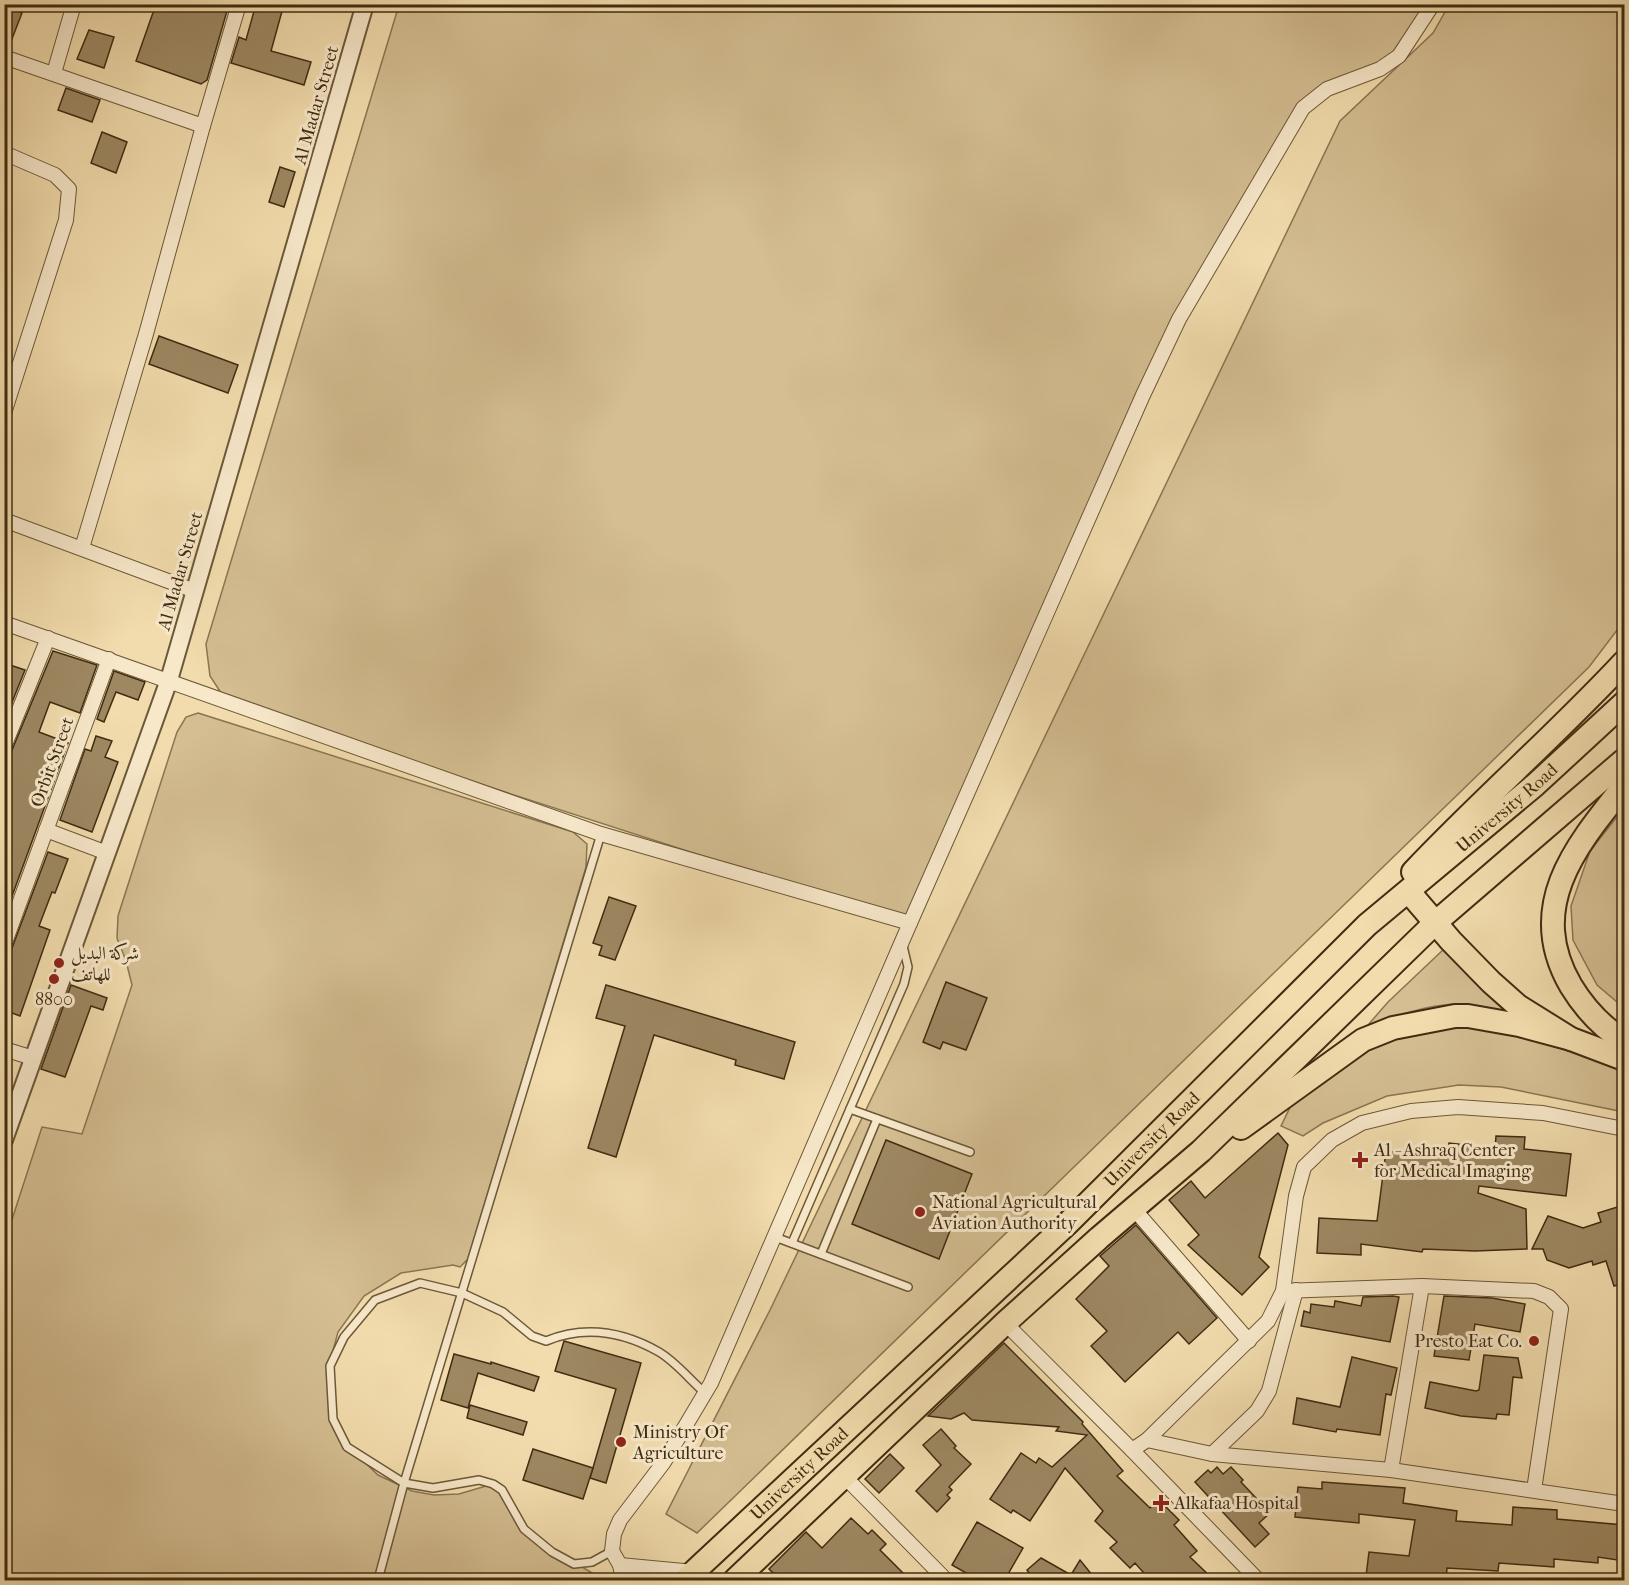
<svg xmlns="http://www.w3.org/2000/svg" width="1629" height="1585" font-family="'IM FELL French Canon',Amiri,serif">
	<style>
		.green { fill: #d4be92; stroke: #8a7552; stroke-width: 1.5 }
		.building { fill: #9d8862; stroke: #402c11; stroke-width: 1.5 }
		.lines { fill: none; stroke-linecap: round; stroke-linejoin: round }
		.service-casing { stroke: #6c5838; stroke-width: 10 }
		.minor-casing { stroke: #6c5838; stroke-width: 16 }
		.tertiary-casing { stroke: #6c5838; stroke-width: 20 }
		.trunk-casing { stroke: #402c11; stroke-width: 26 }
		.service { stroke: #f7e8ca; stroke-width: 7 }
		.minor { stroke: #f7e8ca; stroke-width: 14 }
		.tertiary { stroke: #f7e8ca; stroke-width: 16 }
		.trunk { stroke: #f2dcad; stroke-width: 22 }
		.poi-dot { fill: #8f2418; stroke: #f7e8ca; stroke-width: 2 }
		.labels { text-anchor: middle; stroke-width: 6; stroke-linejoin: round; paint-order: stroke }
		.street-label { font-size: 18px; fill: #402c11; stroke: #f7e8ca }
		.poi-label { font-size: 18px; fill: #402c11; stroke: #f7e8ca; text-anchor: start }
	</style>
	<rect width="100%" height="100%" fill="#f2dcad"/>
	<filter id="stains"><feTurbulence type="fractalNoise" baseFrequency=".00333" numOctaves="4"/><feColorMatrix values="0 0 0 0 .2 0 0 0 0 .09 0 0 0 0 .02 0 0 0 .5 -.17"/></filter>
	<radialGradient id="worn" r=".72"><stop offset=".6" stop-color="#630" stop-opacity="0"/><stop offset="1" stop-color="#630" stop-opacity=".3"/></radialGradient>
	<g class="green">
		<polygon points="399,5 1433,5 1399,56 1303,108 1179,319 910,923 227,702 210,676 206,644"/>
		<polygon points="1449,5 1624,5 1624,621 1589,667 697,1533 666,1514 770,1310 1340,121 1433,33"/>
		<polygon points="198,713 573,832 587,844 586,867 468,1259 460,1267 453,1265 401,1273 364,1296 338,1332 328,1369 337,1426 347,1445 378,1475 412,1491 434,1495 459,1494 486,1486 496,1487 507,1499 519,1525 540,1542 604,1580 5,1580 5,1241 42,1127 82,1134 132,985 126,961 117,938 118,916 177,732 186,717"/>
		<polygon points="1624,808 1624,1008 1597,985 1573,940 1571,906 1590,851"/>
		<path d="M 1444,949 L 1518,1015 C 1500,1010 1481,1005 1463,1004 C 1431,1003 1398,1016 1368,1025 L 1388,1002 Z"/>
		<polygon points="1464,1024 1499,1029 1624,1069 1624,1112 1501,1087 1459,1085 1387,1096 1323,1123 1303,1136 1281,1126 1298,1091 1388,1034"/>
	</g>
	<g class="building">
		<polygon points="156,4 229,4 207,80 201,84 136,61"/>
		<polygon points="256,4 284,4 271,51 311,62 304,85 231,63 239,37 246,40"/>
		<polygon points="4,6 22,13 8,49 4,48"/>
		<polygon points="89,30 114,37 104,68 77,59"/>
		<polygon points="66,88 100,100 92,122 58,110"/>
		<polygon points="102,132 127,142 116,173 91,163"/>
		<polygon points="280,167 295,172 284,207 269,202"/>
		<polygon points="159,336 238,365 228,393 149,364"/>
		<polygon points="53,651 97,665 80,713 50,702 39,732 68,743 4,918 4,756 12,750"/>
		<polygon points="4,663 25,670 4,722"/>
		<polygon points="114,671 145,682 138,700 116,692 104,722 97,719"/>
		<polygon points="96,736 112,741 105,757 118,762 92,832 60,820 85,749 91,751"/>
		<polygon points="48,852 68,859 55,893 52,892 39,926 50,930 20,1016 4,1010 4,954 12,948"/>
		<polygon points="609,897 636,906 615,960 599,955 602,946 593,943"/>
		<polygon points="946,982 987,998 966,1050 943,1042 940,1049 923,1042"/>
		<polygon points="71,985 107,998 103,1010 91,1006 65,1077 41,1069"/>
		<polygon points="606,985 795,1042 784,1079 735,1065 736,1060 654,1035 616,1157 588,1148 625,1026 596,1018"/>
		<polygon points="1278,1133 1288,1145 1259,1257 1269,1267 1242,1295 1188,1245 1199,1235 1169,1200 1191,1181 1205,1198"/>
		<polygon points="1496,1136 1525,1137 1524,1149 1571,1154 1566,1196 1479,1186 1478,1193 1526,1209 1527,1249 1475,1251 1423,1249 1422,1252 1361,1244 1361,1255 1317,1253 1319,1218 1377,1221 1386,1151 1447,1157 1449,1143 1495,1148"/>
		<polygon points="886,1140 972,1174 939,1259 852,1224"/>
		<polygon points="1624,1205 1624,1283 1614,1286 1606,1261 1593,1265 1592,1261 1569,1268 1547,1260 1543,1249 1532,1249 1548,1216 1583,1228 1601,1222 1598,1213"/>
		<polygon points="1136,1225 1217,1318 1189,1344 1178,1332 1125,1382 1091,1346 1107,1331 1076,1299 1109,1266 1100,1256"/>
		<polygon points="1393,1296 1399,1297 1390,1342 1301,1326 1304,1311 1310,1313 1311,1304 1334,1307 1335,1301 1361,1306 1363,1297"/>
		<polygon points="1444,1296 1492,1298 1525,1304 1520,1332 1475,1324 1469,1360 1434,1356"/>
		<polygon points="564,1341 641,1363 606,1483 590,1478 616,1389 555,1371"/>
		<polygon points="1004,1343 1083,1422 1082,1424 1123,1471 1117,1476 1150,1508 1159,1500 1179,1520 1174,1525 1197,1551 1190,1557 1215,1581 1151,1581 1135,1563 1130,1568 1110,1548 1117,1542 1095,1521 1103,1511 1065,1468 1030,1521 1013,1510 1011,1513 990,1499 1021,1453 1036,1463 1039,1458 1052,1467 1087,1435 1056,1431 1059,1427 972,1420 964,1413 951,1419 928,1416"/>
		<polygon points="454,1354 491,1364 491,1362 539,1377 534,1391 478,1373 468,1408 441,1400"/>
		<polygon points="1484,1355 1518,1358 1522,1378 1513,1377 1509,1415 1497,1414 1496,1419 1461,1416 1425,1408 1430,1382 1476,1391 1479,1390"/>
		<polygon points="1352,1357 1397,1368 1391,1395 1386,1394 1380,1435 1337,1429 1336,1432 1293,1424 1297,1398 1340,1407"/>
		<polygon points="470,1405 527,1422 523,1435 467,1418"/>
		<polygon points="941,1429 956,1446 954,1448 971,1464 949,1487 952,1490 947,1495 950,1498 937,1512 916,1491 941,1465 923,1445"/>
		<polygon points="533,1449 593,1468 583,1499 523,1480"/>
		<polygon points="890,1454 904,1468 879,1493 865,1479"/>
		<polygon points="1217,1467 1223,1474 1231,1467 1243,1480 1241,1482 1270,1513 1259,1523 1269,1534 1255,1547 1195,1482 1208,1470 1211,1473"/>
		<polygon points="1322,1482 1405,1488 1403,1503 1457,1511 1456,1521 1512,1525 1513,1507 1557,1510 1557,1519 1624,1525 1624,1561 1598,1557 1598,1563 1554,1559 1554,1567 1499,1563 1498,1571 1447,1568 1446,1581 1409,1581 1366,1576 1369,1552 1409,1556 1415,1520 1359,1514 1359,1523 1295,1517 1298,1487 1322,1489"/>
		<polygon points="851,1518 868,1534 872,1530 886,1544 880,1550 911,1581 781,1581 769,1569 806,1532 822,1548"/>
		<polygon points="977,1522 1023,1548 1004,1581 980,1581 952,1565"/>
		<polygon points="1041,1558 1071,1575 1080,1560 1097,1581 1035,1581 1027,1570"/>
	</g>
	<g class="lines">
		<g class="service-casing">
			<g id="service">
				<polyline points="850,1109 970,1152"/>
				<polyline points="775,1237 908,1287"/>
				<polyline points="792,1243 904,984 908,967 903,946"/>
				<polyline points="821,1254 877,1119"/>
				<path d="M 612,1551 L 592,1562 L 574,1564 L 552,1552 L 524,1529 L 502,1490 L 493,1484 L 479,1480 L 433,1488 L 404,1483 L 347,1447 L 333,1419 L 330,1366 L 344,1337 L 375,1300 L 420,1283 L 462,1293 L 503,1312 L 532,1336 L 546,1341 C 585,1325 622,1331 659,1352 C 676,1362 690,1380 705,1393"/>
				<polyline points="378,1580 404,1483 601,834"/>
			</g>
		</g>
		<g class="minor-casing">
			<g id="minor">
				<polyline points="4,57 203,126 239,4"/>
				<polyline points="54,73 74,4"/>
				<polyline points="4,153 55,175 69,189 66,220 4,413"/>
				<polyline points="4,520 195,591"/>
				<polyline points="82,548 146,334 203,126"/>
				<polyline points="4,623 601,834 910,923"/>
				<polyline points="4,747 48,638"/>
				<polyline points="46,830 107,853"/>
				<polyline points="4,945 109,659"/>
				<polyline points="4,1049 33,1058"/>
				<polyline points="1133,1208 1249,1341"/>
				<polyline points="1283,1291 1422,1286 1534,1291 1549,1297 1561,1309 1534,1490"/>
				<polyline points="1005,1323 1132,1450 1258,1580"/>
				<polyline points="1147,1440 1212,1454 1391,1470 1624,1504"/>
				<polyline points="1132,1450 1147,1440 1268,1321 1283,1291 1296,1196 1304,1167 1332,1140 1362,1123 1411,1111 1458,1107 1543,1113 1624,1129"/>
				<polyline points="1212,1454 1257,1411 1269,1391 1296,1290"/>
				<polyline points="1391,1470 1422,1286"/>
				<polyline points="843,1475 946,1580"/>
				<polyline points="620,1565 694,1572"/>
				<polyline points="623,1580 620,1565 612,1551 614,1534 620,1520 664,1462 711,1383 910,923 1143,395 1179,319 1303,108 1327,89 1380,69 1399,56 1433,4"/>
			</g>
		</g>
		<g class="tertiary-casing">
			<polyline id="tertiary" points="4,1140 169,680 365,4"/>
		</g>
		<g class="trunk-casing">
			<g id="trunk">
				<path d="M 1624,786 C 1575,847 1525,907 1571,986 C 1585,1009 1602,1027 1624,1041"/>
				<path d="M 1413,872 C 1481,800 1556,735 1624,662"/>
				<polyline points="1409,892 1451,941 1491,982 1518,1006 1571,1039 1624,1059"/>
				<polyline points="1241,1128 1363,1040 1393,1028 1455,1016 1468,1016 1519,1025 1571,1039"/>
				<path id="s1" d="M 685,1580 L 1067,1224 L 1367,925 L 1535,785 L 1624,703"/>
				<polyline points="735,1580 1005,1323 1099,1238 1201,1151 1435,923 1624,760"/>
			</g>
		</g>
		<use href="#service" class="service"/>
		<use href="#minor" class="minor"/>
		<use href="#tertiary" class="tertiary"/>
		<use href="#trunk" class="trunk"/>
	</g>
	<g class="poi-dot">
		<circle cx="59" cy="963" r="6"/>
		<circle cx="54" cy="979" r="6"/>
		<path d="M1357 1151h6v6h6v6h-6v6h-6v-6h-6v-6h6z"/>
		<circle cx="920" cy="1212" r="6"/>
		<circle cx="1534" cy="1341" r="6"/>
		<circle cx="621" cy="1442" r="6"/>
		<path d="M1158 1494h6v6h6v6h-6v6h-6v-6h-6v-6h6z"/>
	</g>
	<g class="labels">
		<g class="street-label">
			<text transform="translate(316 105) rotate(-74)" y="6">Al Madar Street</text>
			<text transform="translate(180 571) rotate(-74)" y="6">Al Madar Street</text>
			<text transform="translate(52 762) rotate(-70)" y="6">Orbit Street</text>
			<text dy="6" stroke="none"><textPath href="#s1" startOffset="1128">University Road</textPath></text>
			<text dy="6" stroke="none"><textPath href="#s1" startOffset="642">University Road</textPath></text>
			<text dy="6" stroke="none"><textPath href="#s1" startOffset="156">University Road</textPath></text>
		</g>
		<g class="poi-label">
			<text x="71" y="959">شركة البديل<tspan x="71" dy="21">للهاتف</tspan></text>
			<text x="54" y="1005" text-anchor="middle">8800</text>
			<text x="1374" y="1156">Al - Ashraq Center<tspan x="1374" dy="21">for Medical Imaging</tspan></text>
			<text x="932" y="1208">National Agricultural<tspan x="932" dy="21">Aviation Authority</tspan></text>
			<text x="1522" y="1347" text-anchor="end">Presto Eat Co.</text>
			<text x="633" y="1438">Ministry Of<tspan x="633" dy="21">Agriculture</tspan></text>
			<text x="1174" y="1509">Alkafaa Hospital</text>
		</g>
	</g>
	<rect width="1629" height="1585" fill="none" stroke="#f2dcad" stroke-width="24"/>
	<rect x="6" y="6" width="1617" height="1573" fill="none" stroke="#402c11" stroke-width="3"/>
	<rect x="12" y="12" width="1605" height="1561" fill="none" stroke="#402c11" stroke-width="1.5"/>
	<rect width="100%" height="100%" filter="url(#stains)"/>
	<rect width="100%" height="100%" fill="url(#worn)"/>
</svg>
